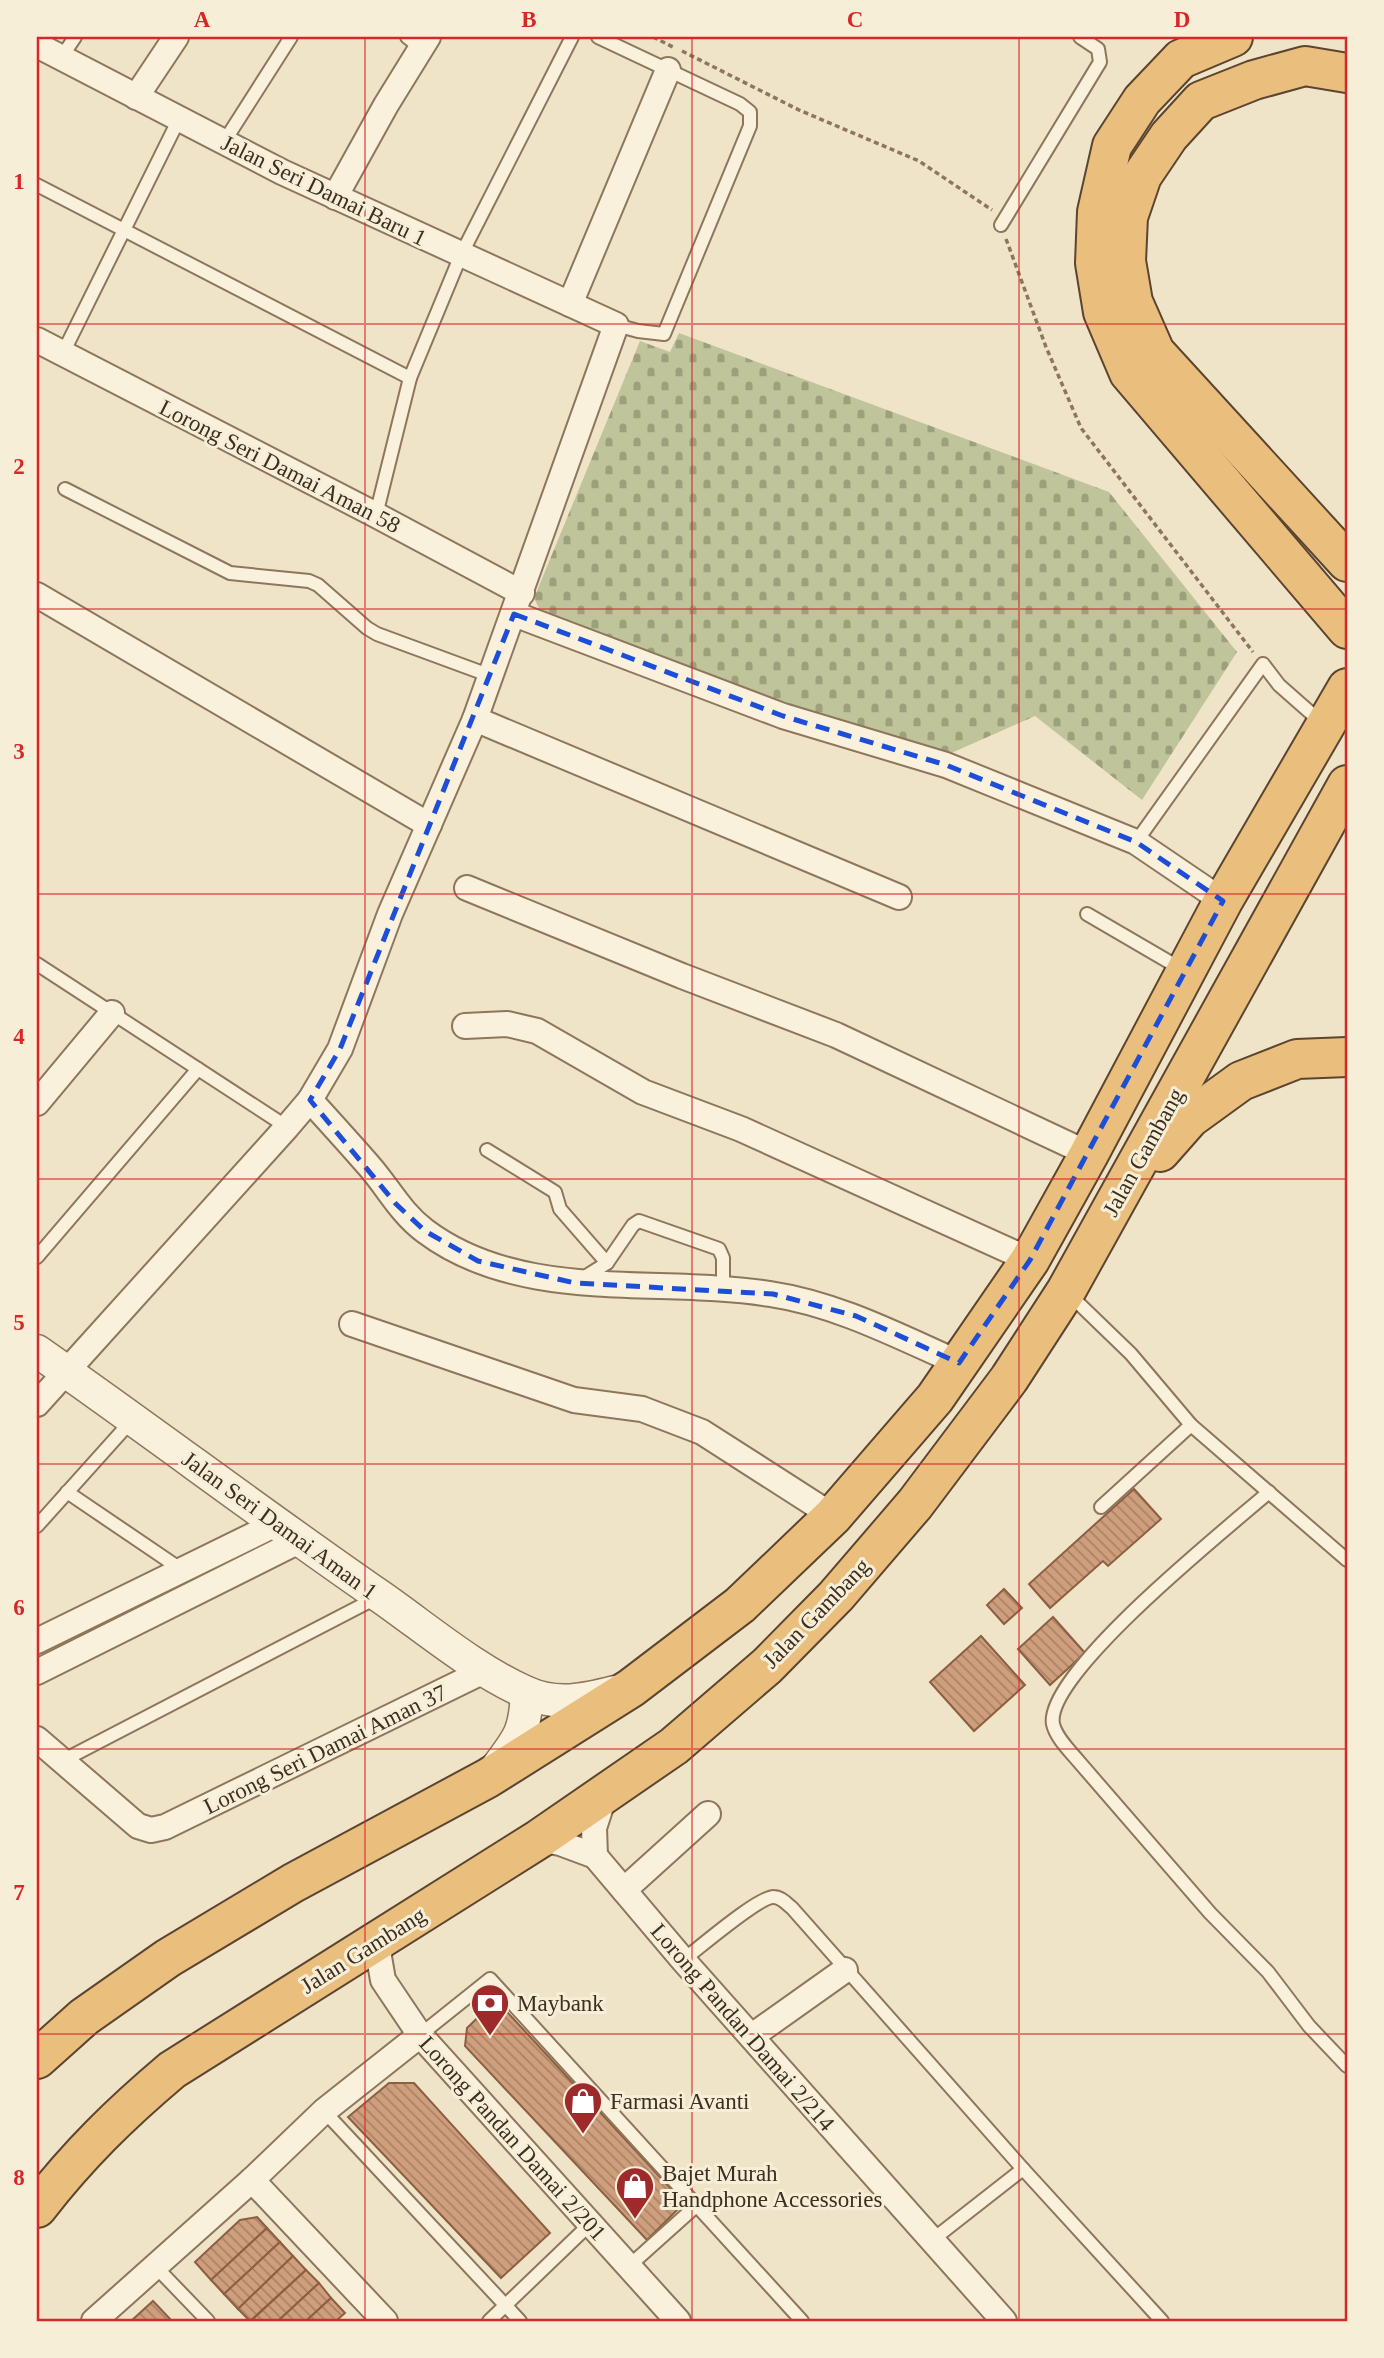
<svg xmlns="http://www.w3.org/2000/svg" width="1384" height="2358" font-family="'Times New Roman',serif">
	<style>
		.cemetery { fill: url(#cemetery-stones) }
		.building { fill: url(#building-back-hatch); stroke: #8d5f41; stroke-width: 2 }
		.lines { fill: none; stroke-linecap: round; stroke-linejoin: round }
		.service-casing { stroke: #8d765c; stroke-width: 16 }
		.minor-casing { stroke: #8d765c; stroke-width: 28 }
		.tertiary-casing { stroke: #8d765c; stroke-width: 35 }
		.trunk-casing { stroke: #5b4430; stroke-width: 42 }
		.path { stroke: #8d765c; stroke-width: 3.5; stroke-dasharray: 5 3.5; stroke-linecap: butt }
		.service { stroke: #faf1dc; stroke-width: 12 }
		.minor { stroke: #faf1dc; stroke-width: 24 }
		.tertiary { stroke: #faf1dc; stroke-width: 32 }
		.trunk { stroke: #eabe7c; stroke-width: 38 }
		.marked { fill: none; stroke: #1d4ed8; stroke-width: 5; stroke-dasharray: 14 9; stroke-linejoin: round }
		.grid { fill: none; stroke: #d62828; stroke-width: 2; stroke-opacity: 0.55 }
		.labels { text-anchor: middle; stroke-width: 6; stroke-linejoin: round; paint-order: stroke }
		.street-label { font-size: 23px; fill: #3d2e20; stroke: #f7eed8 }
		.poi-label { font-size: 23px; fill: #3d2e20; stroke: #f7eed8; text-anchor: start }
		.neatline { fill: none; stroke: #d62828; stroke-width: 2.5 }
		.grid-label { font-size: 23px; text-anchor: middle; font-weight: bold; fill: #d62828 }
	</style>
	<defs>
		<pattern id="cemetery-stones" width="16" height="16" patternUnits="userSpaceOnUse" patternTransform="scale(1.75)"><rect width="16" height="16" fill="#bfc49a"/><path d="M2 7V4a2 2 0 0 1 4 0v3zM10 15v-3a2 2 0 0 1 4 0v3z" fill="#9ca07d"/></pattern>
		<pattern id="building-back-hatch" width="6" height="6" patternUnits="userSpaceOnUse" patternTransform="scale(1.75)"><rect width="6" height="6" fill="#cf9f7d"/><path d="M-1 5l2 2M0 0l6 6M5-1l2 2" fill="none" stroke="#a98266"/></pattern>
	</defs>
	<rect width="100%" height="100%" fill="#f0e4c8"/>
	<polygon class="cemetery" points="679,333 1109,492 1237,652 1142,800 1035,716 940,758 542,615 534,598 640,341 670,352"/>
	<g class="building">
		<polygon points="1134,1489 1161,1519 1108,1566 1103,1561 1050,1608 1029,1584"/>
		<polygon points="1004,1589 1022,1608 1004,1624 987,1605"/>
		<polygon points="1053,1617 1085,1653 1050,1685 1018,1649"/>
		<polygon points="981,1636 1025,1685 974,1731 930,1682"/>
		<polygon points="496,2000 684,2203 647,2240 465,2046 467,2028"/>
		<polygon points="389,2083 414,2083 550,2233 501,2278 348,2117"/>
		<polygon points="257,2217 267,2228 211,2280 195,2262 240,2220"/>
		<polygon points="267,2228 280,2242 224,2294 211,2280"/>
		<polygon points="280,2242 293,2256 238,2309 224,2294"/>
		<polygon points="293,2256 306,2270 250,2321 238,2309"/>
		<polygon points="306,2270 319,2283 278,2321 251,2321"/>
		<polygon points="319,2283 331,2298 306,2321 278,2321"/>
		<polygon points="331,2298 345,2313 336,2321 306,2321"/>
		<polygon points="153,2301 172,2321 131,2321"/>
	</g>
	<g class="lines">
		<g class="service-casing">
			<g id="service">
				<polyline points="407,37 421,48"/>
				<polyline points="598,37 740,104 750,112 750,126 664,334 638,331 616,325"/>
				<polyline points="61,58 75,37"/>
				<polyline points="224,142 291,37"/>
				<polyline points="37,185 410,378"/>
				<polyline points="1001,225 1100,62 1098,49 1080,37"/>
				<polyline points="63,353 179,119"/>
				<polyline points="65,489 230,573 309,581 318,585 367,628 377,634 491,676"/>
				<polyline points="376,515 410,378 461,255 572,37"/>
				<polyline points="1136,842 1263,664 1279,685 1321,722"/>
				<polyline points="1087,914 1183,970"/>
				<polyline points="37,964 287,1127"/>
				<polyline points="487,1150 555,1192 560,1209 607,1263"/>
				<polyline points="37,1257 198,1069"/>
				<polyline points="580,1280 607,1263 633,1225 639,1221 719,1249 723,1258 723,1288"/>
				<polyline points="1070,1295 1131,1354 1191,1425 1347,1560"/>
				<polyline points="67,1492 182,1570"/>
				<path d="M 1269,1492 C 1229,1527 1044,1674 1053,1724 C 1056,1738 1071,1752 1080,1763 L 1210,1913 L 1268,1972 L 1309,2026 L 1347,2066"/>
				<polyline points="1101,1507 1191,1425"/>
				<polyline points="37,1526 133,1419"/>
				<polyline points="62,1761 378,1597"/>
				<path d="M 683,1960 C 698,1949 759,1896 774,1897 C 781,1897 787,1904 792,1908 L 1023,2169 L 1162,2321"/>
				<polyline points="420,2035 490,1979 802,2321"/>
				<polyline points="324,2111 520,2321"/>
				<polyline points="931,2241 1023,2169"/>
				<polyline points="155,2266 208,2321"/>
				<polyline points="628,2267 696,2206"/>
				<polyline points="489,2321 589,2225"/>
			</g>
		</g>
		<g class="minor-casing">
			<g id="minor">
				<polyline points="37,45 282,172 616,325 475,719 390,914 340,1049 310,1100 287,1127 37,1404"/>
				<polyline points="136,97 176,37"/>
				<polyline points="335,197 386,105 428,37"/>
				<polyline points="570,304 668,70"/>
				<polyline points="37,340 376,515 522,593"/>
				<polyline points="37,595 429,825"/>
				<polyline points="514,614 783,716 946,765 1136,842 1223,901"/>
				<polyline points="475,719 899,897"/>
				<polyline points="467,888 682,976 836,1035 1089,1154"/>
				<polyline points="465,1026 507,1024 537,1031 643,1092 741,1129 1030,1260"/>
				<path d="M 310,1100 C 330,1122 350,1144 370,1167 C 389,1189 401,1213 425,1231 C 522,1304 658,1276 770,1294 C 837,1304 898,1336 959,1363"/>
				<polyline points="37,1103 112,1013"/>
				<polyline points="352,1324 574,1400 642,1409 702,1432 833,1516"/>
				<polyline points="37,1641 276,1524"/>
				<polyline points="37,1672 299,1541"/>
				<polyline points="37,1739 138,1826 151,1830 165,1827 486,1670"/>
				<polyline points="539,1839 560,1843 595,1856 683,1960 1004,2321"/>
				<polyline points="595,1856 594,1828 605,1794"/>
				<polyline points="624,1890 708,1814"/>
				<polyline points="380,1939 379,1957 383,1980 420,2035 678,2321"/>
				<polyline points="752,2036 845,1970"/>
				<polyline points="252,2180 385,2321"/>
				<polyline points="94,2321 252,2180 324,2111 420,2035"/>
			</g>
		</g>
		<g class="tertiary-casing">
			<g id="tertiary">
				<path d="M 37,1351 C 153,1432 265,1517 381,1597 C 428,1630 475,1670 527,1693 C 557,1706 584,1700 615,1692"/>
				<path d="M 496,1769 C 519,1738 525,1733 527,1693"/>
			</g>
		</g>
		<g class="trunk-casing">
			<g id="trunk">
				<polyline points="1233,37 1181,59 1142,100 1112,146 1097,212 1095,263 1103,312 1129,373 1347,629"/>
				<polyline points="1347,73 1305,66 1254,80 1201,101 1169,136 1142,176 1128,217 1126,261 1133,302 1155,352 1347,562"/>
				<polyline points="1160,1152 1190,1118 1241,1081 1297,1059 1347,1057"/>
				<polyline points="37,2059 84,2017 168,1958 293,1883 488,1778 631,1688 740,1605 833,1516 935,1398 1030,1260 1089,1154 1223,901 1347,688"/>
				<path d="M 37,2208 C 79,2154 120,2114 172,2070 L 539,1839 L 674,1746 L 767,1666 L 836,1596 L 915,1504 L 1009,1379 L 1066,1291 L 1347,785"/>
			</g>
		</g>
		<g class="path">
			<polyline points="653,37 675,48"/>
			<polyline points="682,51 799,110 919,161 992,210"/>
			<polyline points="1006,239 1046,347 1081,428 1253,652"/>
		</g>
		<use href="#service" class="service"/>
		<use href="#minor" class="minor"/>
		<use href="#tertiary" class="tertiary"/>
		<use href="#trunk" class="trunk"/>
	</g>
	<path class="marked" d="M 514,614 L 783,716 L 946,765 L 1136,842 L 1223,901 L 1030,1260 L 959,1363 L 856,1316 L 773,1294 L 575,1283 L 478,1261 L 425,1231 L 396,1204 L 310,1100 L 340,1049 Z"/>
	<path class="grid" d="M 365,37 L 365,2321M 692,37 L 692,2321M 1019,37 L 1019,2321M 37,324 L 1347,324M 37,609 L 1347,609M 37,894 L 1347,894M 37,1179 L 1347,1179M 37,1464 L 1347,1464M 37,1749 L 1347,1749M 37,2034 L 1347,2034"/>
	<defs>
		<g id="bank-pin" transform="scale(2.0125)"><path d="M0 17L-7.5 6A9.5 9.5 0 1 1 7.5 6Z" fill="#9e2a2b" stroke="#f7eed8"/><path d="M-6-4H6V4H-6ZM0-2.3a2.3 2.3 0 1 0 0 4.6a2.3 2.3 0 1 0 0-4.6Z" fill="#fff"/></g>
		<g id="shop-pin" transform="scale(2.0125)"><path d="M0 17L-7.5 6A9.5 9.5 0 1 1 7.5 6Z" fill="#9e2a2b" stroke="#f7eed8"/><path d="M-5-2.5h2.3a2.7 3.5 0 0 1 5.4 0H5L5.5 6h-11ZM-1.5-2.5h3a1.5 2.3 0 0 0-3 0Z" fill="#fff"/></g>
	</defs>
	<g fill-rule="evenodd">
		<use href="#bank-pin" x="490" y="2003"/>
		<use href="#shop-pin" x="583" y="2101"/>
		<use href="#shop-pin" x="635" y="2186"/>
	</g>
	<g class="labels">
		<g class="street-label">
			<text transform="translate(324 190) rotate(26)" y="8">Jalan Seri Damai Baru 1</text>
			<text transform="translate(280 466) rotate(27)" y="8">Lorong Seri Damai Aman 58</text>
			<text transform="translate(1143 1152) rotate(-61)" y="8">Jalan Gambang</text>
			<text transform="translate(280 1525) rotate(36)" y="8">Jalan Seri Damai Aman 1</text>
			<text transform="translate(816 1613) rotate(-46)" y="8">Jalan Gambang</text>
			<text transform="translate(325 1749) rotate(-26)" y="8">Lorong Seri Damai Aman 37</text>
			<text transform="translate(363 1950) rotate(-32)" y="8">Jalan Gambang</text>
			<text transform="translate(743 2027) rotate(49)" y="8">Lorong Pandan Damai 2/214</text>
			<text transform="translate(513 2138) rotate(48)" y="8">Lorong Pandan Damai 2/201</text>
		</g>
		<g class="poi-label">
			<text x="517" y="2011">Maybank</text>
			<text x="610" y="2109">Farmasi Avanti</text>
			<text x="662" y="2181">Bajet Murah<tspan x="662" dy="26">Handphone Accessories</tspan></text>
		</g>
	</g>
	<rect width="1384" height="2358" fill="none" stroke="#f7eed8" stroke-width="77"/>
	<rect x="38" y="38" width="1308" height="2282" class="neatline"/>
	<g class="grid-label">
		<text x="202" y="27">A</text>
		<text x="529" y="27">B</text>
		<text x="855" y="27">C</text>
		<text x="1182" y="27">D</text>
		<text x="19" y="189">1</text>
		<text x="19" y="474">2</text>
		<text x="19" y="759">3</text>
		<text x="19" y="1044">4</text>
		<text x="19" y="1330">5</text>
		<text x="19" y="1615">6</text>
		<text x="19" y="1900">7</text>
		<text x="19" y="2185">8</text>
	</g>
</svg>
